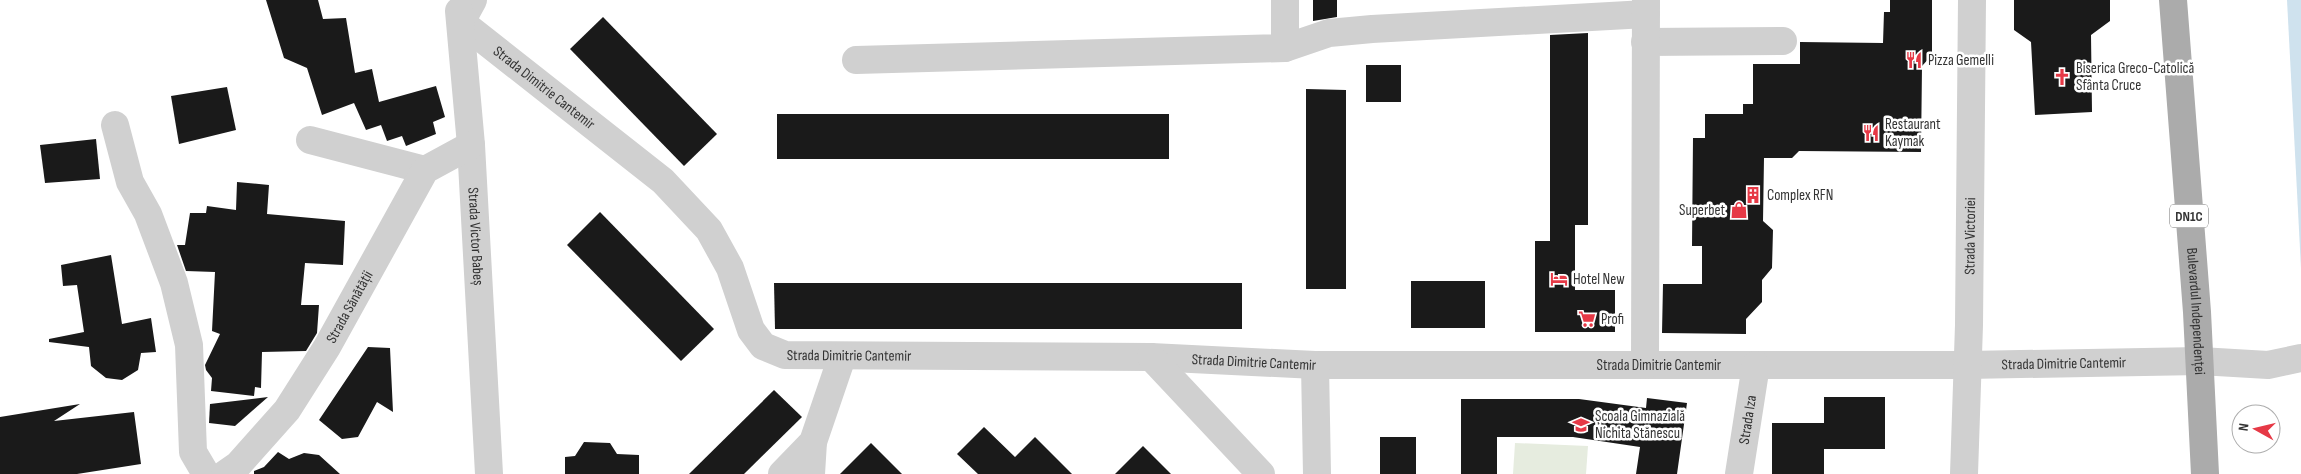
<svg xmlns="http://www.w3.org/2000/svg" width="2301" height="474" font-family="'Sofia Sans Condensed',sans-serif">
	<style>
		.green { fill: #e6ecdf }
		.water { fill: #cfe2ee }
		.building { fill: #1a1a1a }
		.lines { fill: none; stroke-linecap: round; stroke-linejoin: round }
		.minor { stroke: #d0d0d0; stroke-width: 28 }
		.major { stroke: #ababab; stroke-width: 28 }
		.labels { text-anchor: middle; stroke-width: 5; stroke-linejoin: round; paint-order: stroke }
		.shield { fill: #fff; stroke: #707070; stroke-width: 1 }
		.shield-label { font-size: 14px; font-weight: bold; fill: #333 }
		.poi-label { font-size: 15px; fill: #333; stroke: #fff; text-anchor: start }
		.street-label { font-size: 15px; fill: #333; stroke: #fff }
	</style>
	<rect width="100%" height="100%" fill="#fff"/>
	<polygon class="green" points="1515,443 1588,446 1586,474 1513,474"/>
	<polygon class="water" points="2287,0 2301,0 2301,268"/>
	<g class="building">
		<polygon points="266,0 318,0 323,19 346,18 355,73 372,69 379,102 436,86 445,117 433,122 436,134 406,146 402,136 387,141 381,125 366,130 354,103 322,115 307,68 284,58"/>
		<polygon points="1313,0 1337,0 1337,17 1313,21"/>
		<polygon points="1890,0 1932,0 1932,55 1922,66 1921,152 1799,151 1792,158 1764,158 1763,221 1773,230 1772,268 1762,280 1762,302 1746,319 1746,334 1662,333 1663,284 1702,284 1702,246 1692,246 1693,138 1705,138 1705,114 1743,114 1743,104 1753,104 1753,64 1800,64 1800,42 1883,43 1884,12 1890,12"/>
		<polygon points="2014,0 2110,0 2110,21 2091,35 2092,112 2035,115 2031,42 2014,30"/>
		<polygon points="603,17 717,134 684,166 570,49"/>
		<polygon points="1588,33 1588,225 1575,225 1575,290 1615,290 1615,332 1535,332 1535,241 1550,241 1550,35"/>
		<rect x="1366" y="65" width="35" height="37"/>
		<polygon points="227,87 236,130 179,144 171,96"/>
		<polygon points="1306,89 1346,90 1346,289 1306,289"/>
		<rect x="777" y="114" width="392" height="45"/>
		<polygon points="96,139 100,179 45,183 40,145"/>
		<polygon points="237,182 269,185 267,214 345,221 343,265 305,263 301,305 319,305 317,333 306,351 262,352 261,388 255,387 254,396 211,391 212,378 206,370 205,365 220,334 212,331 215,272 186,271 177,245 185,245 190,213 206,213 207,206 236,210"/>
		<polygon points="600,212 714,329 681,361 567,245"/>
		<polygon points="111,255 122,324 151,318 156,352 141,353 138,370 122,380 106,378 91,366 89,347 49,342 49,339 84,332 77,285 63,286 61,265"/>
		<rect x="1411" y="281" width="74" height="47"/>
		<polygon points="774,283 1242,283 1242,329 775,329"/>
		<polygon points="368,347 390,348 393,412 377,402 358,437 342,439 319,420"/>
		<polygon points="774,390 802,417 744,474 689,474"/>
		<polygon points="268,397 235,426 209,423 210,404"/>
		<polygon points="1824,397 1885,397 1885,449 1824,449 1824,474 1772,474 1772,423 1824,423"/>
		<polygon points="1647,398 1687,403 1677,474 1636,474 1640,447 1573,437 1497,437 1497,474 1461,474 1461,399 1579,399 1646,408"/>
		<polygon points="80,404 54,421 134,412 141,464 77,474 0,474 0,417"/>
		<polygon points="984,427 1015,457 1035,437 1072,474 978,474 957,454"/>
		<rect x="1380" y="437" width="36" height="37"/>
		<polygon points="584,442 610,443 617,454 639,455 639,474 565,474 565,457 575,456"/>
		<polygon points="871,443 902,474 840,474"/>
		<polygon points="1143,446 1171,474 1115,474"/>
		<polygon points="278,452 289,459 304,453 319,455 340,474 254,474 254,471 264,467"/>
	</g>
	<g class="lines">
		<g class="minor">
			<path id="s1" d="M 473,0 L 461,22 L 663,181 L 709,230 L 730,268 L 751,330 L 763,346 L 785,355 L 1151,357 L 1315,365 L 1967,365 L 2200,361 L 2268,365 L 2301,358"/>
			<path id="s2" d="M 459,11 L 471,145 L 489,474"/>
			<polyline points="1645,42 1783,41"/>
			<polyline points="1285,48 1329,33 1372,29 1646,14"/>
			<polyline points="856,60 1285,48 1285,0"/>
			<polyline points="115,125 130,182 148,214 174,283 189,345 193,452 206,474"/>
			<polyline points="310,140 425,170"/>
			<polyline points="1151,357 1261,474"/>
			<polyline points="1315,365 1317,474"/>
			<polyline points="1645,365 1646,0"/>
			<path id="s3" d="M 225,474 L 238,465 L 287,410 L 327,347 L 425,170 L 471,145"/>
			<polyline points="782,474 813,442 842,357"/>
			<polyline points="811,474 813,442"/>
			<path id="s4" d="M 1739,474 L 1756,365"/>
			<path id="s5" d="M 1964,474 L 1969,325 L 1972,0"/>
		</g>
		<path class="major" id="s6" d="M 2173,0 L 2197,312 L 2205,474"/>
	</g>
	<defs>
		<g id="restaurant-bare" transform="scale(1.35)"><path d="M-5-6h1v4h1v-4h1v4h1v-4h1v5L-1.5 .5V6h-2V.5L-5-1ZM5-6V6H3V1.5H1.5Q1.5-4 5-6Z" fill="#e63946" stroke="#fff" stroke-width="2.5" paint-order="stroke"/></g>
		<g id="church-bare" transform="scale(1.35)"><path d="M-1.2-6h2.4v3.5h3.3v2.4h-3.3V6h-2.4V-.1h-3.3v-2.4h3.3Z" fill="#e63946" stroke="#fff" stroke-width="2.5" paint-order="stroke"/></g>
		<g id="building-bare" transform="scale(1.35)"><path d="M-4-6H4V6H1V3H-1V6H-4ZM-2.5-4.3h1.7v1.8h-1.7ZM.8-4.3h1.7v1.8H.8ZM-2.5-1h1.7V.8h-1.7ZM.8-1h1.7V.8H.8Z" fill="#e63946" stroke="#fff" stroke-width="2.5" paint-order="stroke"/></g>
		<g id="shop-bare" transform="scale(1.35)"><path d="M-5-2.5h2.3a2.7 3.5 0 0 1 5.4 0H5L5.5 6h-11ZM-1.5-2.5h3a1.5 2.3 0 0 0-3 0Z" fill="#e63946" stroke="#fff" stroke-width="2.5" paint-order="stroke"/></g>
		<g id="hotel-bare" transform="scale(1.35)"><path d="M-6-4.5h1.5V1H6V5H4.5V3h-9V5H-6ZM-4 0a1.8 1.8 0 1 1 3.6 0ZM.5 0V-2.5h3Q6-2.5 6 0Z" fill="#e63946" stroke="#fff" stroke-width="2.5" paint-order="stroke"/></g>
		<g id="supermarket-bare" transform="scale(1.35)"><path d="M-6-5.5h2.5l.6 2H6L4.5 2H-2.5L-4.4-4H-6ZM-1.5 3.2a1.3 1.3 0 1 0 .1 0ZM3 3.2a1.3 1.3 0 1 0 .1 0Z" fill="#e63946" stroke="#fff" stroke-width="2.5" paint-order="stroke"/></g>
		<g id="school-bare" transform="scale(1.35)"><path d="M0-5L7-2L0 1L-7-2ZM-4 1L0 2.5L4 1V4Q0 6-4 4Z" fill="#e63946" stroke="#fff" stroke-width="2.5" paint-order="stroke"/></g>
	</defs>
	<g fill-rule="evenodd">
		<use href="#restaurant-bare" x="1914" y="60"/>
		<use href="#church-bare" x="2062" y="77"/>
		<use href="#restaurant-bare" x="1871" y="133"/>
		<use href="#building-bare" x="1753" y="195"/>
		<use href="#shop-bare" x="1739" y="210"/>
		<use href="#hotel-bare" x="1559" y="279"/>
		<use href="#supermarket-bare" x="1587" y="319"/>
		<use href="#school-bare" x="1581" y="425"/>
	</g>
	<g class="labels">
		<rect class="shield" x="2170" y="204.5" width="38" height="23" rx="4"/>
		<g class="shield-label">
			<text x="2189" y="221">DN1C</text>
		</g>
		<g class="poi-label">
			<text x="1928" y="65">Pizza Gemelli</text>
			<text x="2076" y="73">Biserica Greco-Catolică<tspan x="2076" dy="17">Sfânta Cruce</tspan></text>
			<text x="1885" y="129">Restaurant<tspan x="1885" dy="17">Kaymak</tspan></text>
			<text x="1767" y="200">Complex RFN</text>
			<text x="1725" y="215" text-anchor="end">Superbet</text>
			<text x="1573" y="284">Hotel New</text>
			<text x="1601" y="324">Profi</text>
			<text x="1595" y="421">Școala Gimnazială<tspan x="1595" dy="17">Nichita Stănescu</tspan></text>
		</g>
		<g class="street-label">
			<text dy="5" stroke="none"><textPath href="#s1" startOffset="131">Strada Dimitrie Cantemir</textPath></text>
			<text dy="5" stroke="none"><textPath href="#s2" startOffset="226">Strada Victor Babeș</textPath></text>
			<text dy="5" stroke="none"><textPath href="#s5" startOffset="238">Strada Victoriei</textPath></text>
			<text dy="5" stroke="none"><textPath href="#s3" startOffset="210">Strada Sănătății</textPath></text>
			<text dy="5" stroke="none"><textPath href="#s6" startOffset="312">Bulevardul Independenței</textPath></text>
			<text dy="5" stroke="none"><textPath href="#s1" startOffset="566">Strada Dimitrie Cantemir</textPath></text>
			<text dy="5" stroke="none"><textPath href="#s1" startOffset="971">Strada Dimitrie Cantemir</textPath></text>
			<text dy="5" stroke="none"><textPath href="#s1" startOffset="1781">Strada Dimitrie Cantemir</textPath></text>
			<text dy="5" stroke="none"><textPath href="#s1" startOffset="1376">Strada Dimitrie Cantemir</textPath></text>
			<text dy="5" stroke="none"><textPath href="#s4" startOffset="55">Strada Iza</textPath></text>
		</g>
	</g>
	<g transform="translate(2256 429) rotate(278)"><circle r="24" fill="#ffffff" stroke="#adadad"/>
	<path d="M0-4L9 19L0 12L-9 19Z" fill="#e63946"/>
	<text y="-8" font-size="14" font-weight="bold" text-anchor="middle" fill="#333333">N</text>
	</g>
</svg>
